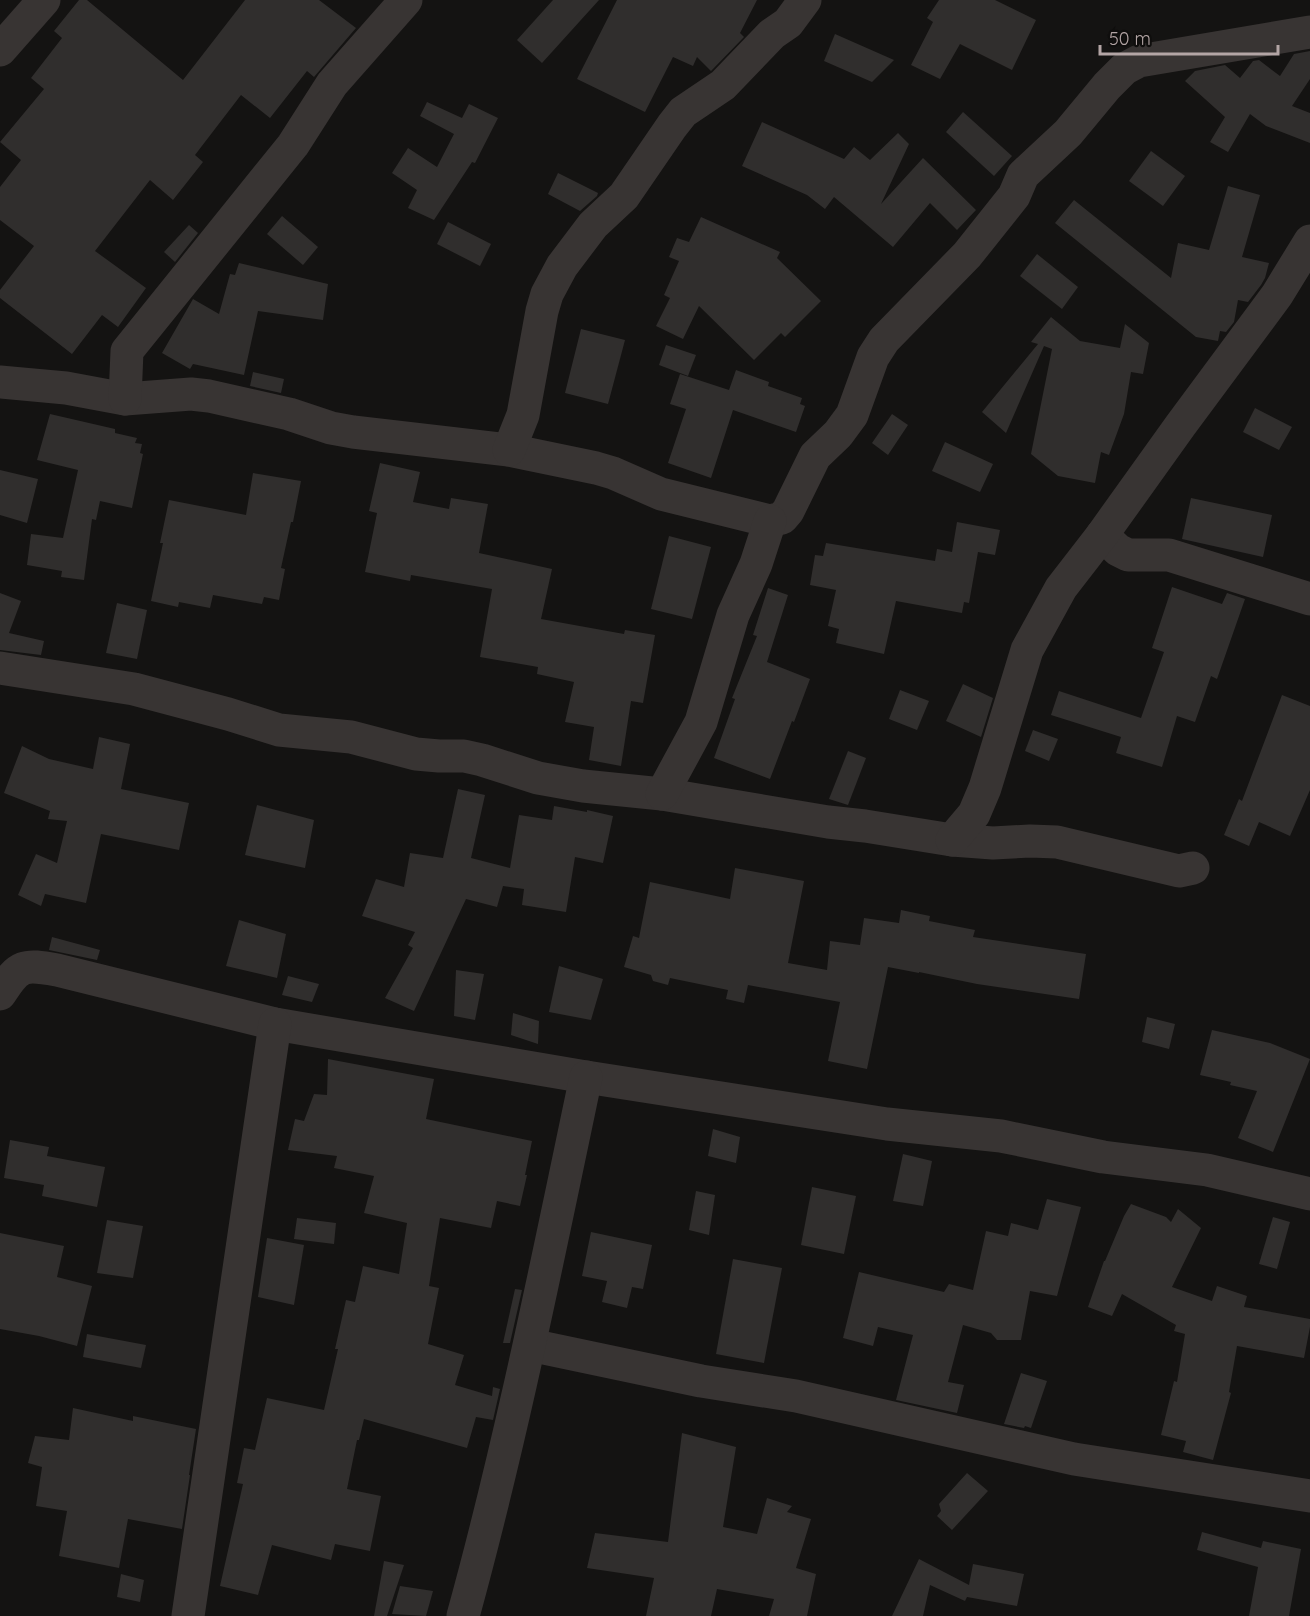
<svg xmlns="http://www.w3.org/2000/svg" width="1310" height="1616" font-family="Quicksand,sans-serif">
	<style>
		.building { fill: #302e2d }
		.lines { fill: none; stroke-linecap: round; stroke-linejoin: round }
		.minor { stroke: #383433; stroke-width: 33 }
	</style>
	<rect width="100%" height="100%" fill="#141312"/>
	<g class="building">
		<polygon points="79,0 87,0 183,80 245,0 319,0 356,28 314,77 307,71 270,118 241,95 195,155 203,162 173,200 150,180 95,251 146,288 118,327 102,315 72,354 0,298 0,290 34,246 0,220 0,187 21,160 0,142 44,89 31,78 62,38 54,31"/>
		<polygon points="553,0 599,0 542,63 517,40"/>
		<polygon points="617,0 757,0 740,33 744,37 711,71 697,57 693,66 673,57 645,112 577,79"/>
		<polygon points="939,0 995,0 1036,20 1012,70 960,44 940,79 911,65 933,22 927,18"/>
		<polygon points="835,34 894,60 872,82 824,61"/>
		<polygon points="1310,51 1310,79 1292,106 1310,113 1310,143 1266,126 1250,114 1228,152 1210,142 1225,117 1185,81 1195,71 1225,65 1240,78 1253,61 1259,60 1280,76 1294,54"/>
		<polygon points="427,102 462,118 469,104 498,118 475,163 472,162 434,220 408,208 417,190 392,173 408,148 437,167 454,134 420,116"/>
		<polygon points="963,112 1012,156 994,176 946,132"/>
		<polygon points="762,122 844,159 854,147 870,160 898,133 909,144 881,204 923,158 976,210 957,230 930,203 893,247 834,197 825,209 807,195 742,166"/>
		<polygon points="1151,151 1185,176 1163,206 1129,181"/>
		<polygon points="558,173 598,193 597,196 580,211 548,194"/>
		<polygon points="1228,186 1260,195 1242,257 1269,263 1265,278 1261,285 1248,302 1238,300 1234,322 1226,332 1220,331 1218,341 1196,337 1055,223 1074,200 1171,278 1178,243 1209,250"/>
		<polygon points="282,216 318,247 303,265 267,234"/>
		<polygon points="701,217 780,252 777,258 821,301 785,337 781,333 754,360 699,306 683,339 656,326 670,298 664,295 679,261 669,257 677,238 689,242"/>
		<polygon points="448,222 491,244 480,266 437,244"/>
		<polygon points="189,225 198,233 175,262 164,252"/>
		<polygon points="1037,254 1078,287 1062,309 1020,276"/>
		<polygon points="239,263 328,284 323,320 258,311 244,375 193,364 190,369 162,353 193,299 219,314 230,274 235,275"/>
		<polygon points="1051,317 1080,341 1120,348 1125,324 1149,343 1143,374 1131,372 1124,414 1109,455 1101,452 1095,483 1058,476 1031,454 1052,349 1044,346 1006,433 982,412 1038,344 1031,342"/>
		<polygon points="581,329 625,340 608,404 565,393"/>
		<polygon points="666,345 696,355 688,376 659,365"/>
		<polygon points="736,370 769,382 768,386 802,398 800,404 805,406 796,432 733,410 711,478 668,463 686,409 670,404 680,374 729,390"/>
		<polygon points="253,372 284,379 281,393 250,386"/>
		<polygon points="1255,408 1292,427 1279,450 1243,432"/>
		<polygon points="50,414 115,429 115,433 137,438 135,443 142,444 140,453 143,454 132,508 100,501 96,520 92,519 84,580 61,577 62,571 27,565 31,534 63,538 78,470 37,460"/>
		<polygon points="892,414 908,425 888,455 872,443"/>
		<polygon points="945,442 993,464 980,492 932,471"/>
		<polygon points="380,463 420,472 413,502 449,509 451,498 488,504 479,553 552,569 541,619 624,634 625,630 655,635 643,703 631,701 621,766 589,760 594,727 565,722 574,682 537,674 538,667 480,657 492,589 411,575 410,581 365,572 377,513 369,511"/>
		<polygon points="0,470 38,479 27,523 0,515"/>
		<polygon points="253,473 301,481 293,522 291,522 281,568 285,569 279,600 264,597 262,604 213,595 210,608 179,602 178,607 151,601 163,543 160,543 169,500 246,515"/>
		<polygon points="1191,498 1272,515 1263,557 1182,539"/>
		<polygon points="957,522 1000,530 995,555 978,552 969,603 964,602 962,613 896,601 884,654 836,643 839,629 828,626 836,590 810,585 815,555 823,556 826,543 935,561 937,549 952,552"/>
		<polygon points="669,536 711,547 692,619 651,609"/>
		<polygon points="1172,587 1222,604 1227,593 1245,599 1217,679 1211,676 1195,722 1177,716 1162,767 1116,753 1121,737 1051,715 1059,691 1141,718 1164,652 1152,648"/>
		<polygon points="768,588 788,595 767,662 810,679 794,722 792,721 770,779 714,758 735,699 732,698 757,636 753,635"/>
		<polygon points="0,593 21,601 9,633 44,641 41,655 0,650"/>
		<polygon points="117,603 147,610 137,659 106,653"/>
		<polygon points="963,684 993,698 981,737 946,721"/>
		<polygon points="900,690 929,701 917,730 889,719"/>
		<polygon points="1282,695 1310,706 1310,790 1290,836 1259,822 1249,846 1224,835 1239,799 1242,801"/>
		<polygon points="1033,730 1058,739 1049,761 1025,751"/>
		<polygon points="99,737 130,744 121,789 189,803 179,850 101,834 86,903 45,894 41,906 18,895 36,854 57,863 67,821 48,819 50,811 4,793 22,746 49,759 93,769"/>
		<polygon points="848,751 866,758 848,805 829,799"/>
		<polygon points="458,789 485,795 471,858 510,868 519,815 552,820 554,806 587,812 587,810 613,816 603,863 575,857 566,912 522,905 524,889 503,886 497,907 466,899 414,1011 385,998 413,948 408,945 415,932 362,916 376,879 404,887 410,853 443,858"/>
		<polygon points="257,805 314,820 305,868 245,855"/>
		<polygon points="735,868 804,881 788,963 827,970 830,941 860,945 864,918 899,923 901,910 930,916 929,921 975,930 973,937 1086,954 1079,999 977,984 919,972 919,973 888,967 867,1069 828,1061 840,1002 748,985 744,1003 726,999 728,990 670,978 668,985 653,981 651,975 624,967 633,936 639,938 650,882 730,899"/>
		<polygon points="239,920 286,934 277,978 226,966"/>
		<polygon points="52,937 100,950 97,960 49,950"/>
		<polygon points="559,966 603,979 591,1020 549,1012"/>
		<polygon points="456,970 484,974 475,1020 454,1016"/>
		<polygon points="288,976 319,984 312,1002 282,995"/>
		<polygon points="513,1013 539,1021 538,1044 511,1035"/>
		<polygon points="1147,1017 1175,1024 1169,1049 1142,1042"/>
		<polygon points="1212,1030 1270,1043 1310,1059 1273,1152 1238,1138 1257,1091 1230,1085 1231,1082 1200,1075"/>
		<polygon points="328,1059 434,1079 426,1119 532,1141 525,1175 527,1175 520,1206 497,1201 491,1228 440,1218 429,1286 439,1288 428,1344 464,1355 455,1385 492,1396 493,1387 500,1389 493,1420 476,1417 467,1448 364,1419 359,1440 357,1440 347,1489 381,1496 370,1551 335,1544 331,1560 272,1545 258,1595 220,1586 243,1484 237,1483 244,1448 255,1450 267,1398 324,1410 338,1349 335,1349 346,1300 355,1302 363,1266 399,1274 407,1223 364,1213 374,1176 334,1168 337,1156 288,1150 295,1119 304,1121 314,1094 327,1095"/>
		<polygon points="713,1129 740,1137 736,1163 708,1156"/>
		<polygon points="10,1140 49,1147 47,1156 105,1167 97,1207 42,1196 44,1185 4,1178"/>
		<polygon points="903,1154 932,1161 923,1206 893,1201"/>
		<polygon points="812,1187 856,1196 844,1254 801,1245"/>
		<polygon points="696,1191 715,1195 709,1235 689,1230"/>
		<polygon points="1047,1199 1081,1207 1057,1296 1030,1291 1021,1340 997,1340 991,1333 963,1325 948,1382 964,1385 957,1413 896,1400 913,1335 878,1327 873,1346 843,1338 859,1272 944,1292 949,1284 973,1290 986,1231 1008,1236 1011,1223 1038,1230"/>
		<polygon points="1131,1204 1166,1217 1171,1222 1178,1209 1201,1228 1172,1287 1212,1301 1217,1286 1247,1296 1244,1307 1310,1319 1310,1327 1304,1358 1237,1346 1229,1392 1231,1393 1213,1460 1183,1452 1186,1441 1161,1435 1174,1381 1177,1382 1185,1334 1174,1331 1176,1325 1122,1294 1112,1316 1088,1307 1104,1261 1105,1261 1124,1216"/>
		<polygon points="1273,1217 1290,1222 1277,1269 1259,1264"/>
		<polygon points="297,1218 336,1223 334,1244 294,1239"/>
		<polygon points="107,1220 143,1226 133,1278 97,1273"/>
		<polygon points="591,1232 652,1245 643,1289 632,1287 627,1308 602,1302 607,1281 582,1276"/>
		<polygon points="0,1233 64,1246 57,1277 92,1286 77,1346 39,1336 0,1329"/>
		<polygon points="267,1238 304,1245 294,1305 258,1297"/>
		<polygon points="733,1259 782,1268 764,1363 716,1354"/>
		<polygon points="515,1289 522,1290 510,1343 503,1343"/>
		<polygon points="87,1334 146,1345 141,1368 83,1357"/>
		<polygon points="1021,1373 1047,1381 1031,1428 1025,1426 1024,1428 1004,1424"/>
		<polygon points="73,1408 133,1421 133,1416 196,1429 189,1475 190,1475 182,1529 128,1519 119,1568 59,1556 67,1511 36,1506 42,1467 28,1463 35,1436 69,1440"/>
		<polygon points="682,1433 736,1447 723,1527 757,1534 767,1498 792,1506 787,1512 811,1519 796,1568 816,1574 807,1616 769,1616 774,1599 717,1589 711,1616 646,1616 654,1578 587,1568 595,1533 668,1542"/>
		<polygon points="967,1473 988,1491 952,1530 937,1516 941,1511 939,1504"/>
		<polygon points="1202,1532 1261,1548 1263,1541 1301,1549 1289,1616 1249,1616 1258,1567 1197,1550"/>
		<polygon points="919,1559 969,1585 973,1564 1024,1574 1017,1606 967,1597 965,1601 930,1585 923,1616 892,1616"/>
		<polygon points="384,1561 404,1565 387,1616 374,1616"/>
		<polygon points="121,1574 144,1580 140,1602 117,1597"/>
		<polygon points="400,1586 433,1591 426,1616 392,1614"/>
	</g>
	<g class="lines">
		<g class="minor">
			<polyline points="0,50 44,0"/>
			<polyline points="0,382 66,388 125,399 191,394 209,396 289,414 331,428 353,432 509,450 596,468 613,473 661,494 770,521 782,518 788,511 815,456 838,434 852,415 873,357 884,340 967,255 1014,196 1023,175 1068,133 1107,86 1124,69 1139,61 1310,32"/>
			<polyline points="125,399 127,351 293,145 332,84 406,0"/>
			<polyline points="509,450 523,415 542,311 547,294 562,266 593,225 624,196 672,126 683,112 723,85 772,34 788,23 805,0"/>
			<polyline points="1102,535 1118,550 1128,555 1169,555 1310,599"/>
			<polyline points="0,668 134,689 228,714 279,730 351,737 416,754 439,756 464,756 482,760 538,778 583,786 662,794 828,822 865,826 952,840 993,843 1030,841 1057,842 1179,871 1193,868"/>
			<polyline points="662,794 701,722 733,615 756,564 770,521"/>
			<polyline points="952,840 974,814 985,788 1027,650 1061,588 1102,535 1180,426 1277,295 1310,241"/>
			<path d="M 0,994 C 19,964 24,964 57,970 L 275,1024 L 586,1077 L 887,1124 L 1001,1136 L 1103,1157 L 1207,1170 L 1310,1194"/>
			<polyline points="530,1345 701,1381 796,1396 1074,1459 1310,1496"/>
			<polyline points="188,1616 275,1024"/>
			<path d="M 463,1616 C 512,1438 548,1257 586,1077"/>
		</g>
	</g>
	<path d="M1100 45v9h178v-9" fill="none" stroke="#b3a5a5" stroke-width="3"/>
	<text x="1109" y="45" font-size="18" fill="#b3a5a5" stroke="#0f0e0d" stroke-width="4.5" paint-order="stroke">50 m</text>
</svg>
